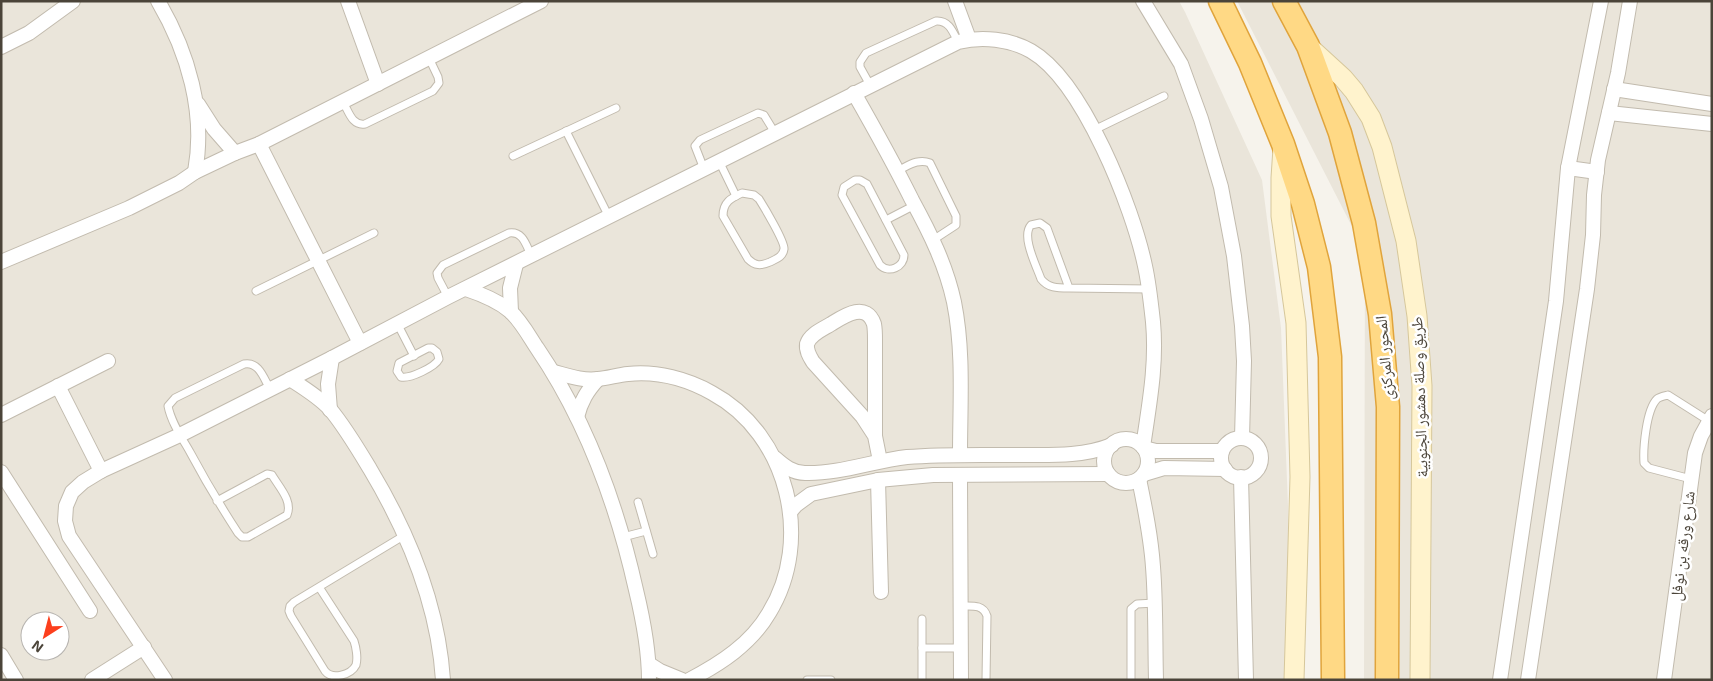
<svg xmlns="http://www.w3.org/2000/svg" width="1713" height="681" font-family="'Exo 2','Noto Naskh Arabic',sans-serif">
	<style>
		.residential { fill: #eae5da; fill-rule: evenodd }
		.lines { fill: none; stroke-linecap: round; stroke-linejoin: round }
		.service-casing { stroke: #c2bbae; stroke-width: 9 }
		.minor-casing { stroke: #c2bbae; stroke-width: 16 }
		.secondary-casing { stroke: #d6c79b; stroke-width: 21 }
		.trunk-casing { stroke: #e0a43c; stroke-width: 25 }
		.service { stroke: #fff; stroke-width: 7 }
		.minor { stroke: #fff; stroke-width: 14 }
		.secondary { stroke: #fff3cd; stroke-width: 19 }
		.trunk { stroke: #ffd985; stroke-width: 22 }
		.labels { text-anchor: middle; stroke-width: 5; stroke-linejoin: round; paint-order: stroke }
		.street-label { font-size: 16px; fill: #4b4439; stroke: #fff }
	</style>
	<rect width="100%" height="100%" fill="#f6f3ec"/>
	<g class="residential">
		<path d="M 1,1 L 1179,1 L 1185,12 L 1262,180 L 1281,328 L 1288,506 L 1288,680 L 1,680 ZM 30,621 L 60,621 L 60,651 L 30,651 Z"/>
		<polygon points="1237,1 1712,1 1712,680 1364,680 1365,252"/>
	</g>
	<g class="lines">
		<g class="service-casing">
			<g id="service">
				<path d="M 870,85 L 860,67 L 860,62 L 866,53 L 936,21 C 949,20 953,32 958,42"/>
				<path d="M 343,102 C 349,112 352,126 365,124 L 433,91 L 439,83 L 438,77 L 429,58"/>
				<polyline points="1094,130 1164,96"/>
				<polyline points="566,131 609,217"/>
				<polyline points="513,156 616,108"/>
				<polyline points="719,161 736,196"/>
				<polyline points="704,169 695,146 700,140 758,113 764,115 775,133"/>
				<path d="M 897,171 C 908,166 918,158 930,163 L 956,216 L 956,225 L 933,240"/>
				<path d="M 855,180 L 860,180 L 867,184 L 904,255 C 904,267 889,274 880,265 L 842,195 L 844,187 Z"/>
				<path d="M 742,193 L 754,195 L 759,199 C 764,207 785,242 784,249 C 783,257 776,259 770,262 C 761,266 755,266 748,259 L 723,216 C 723,202 731,198 742,193 Z"/>
				<polyline points="886,220 915,205"/>
				<path d="M 1069,288 C 1057,288 1048,288 1041,279 C 1036,265 1021,236 1031,225 L 1040,223 L 1047,228 L 1069,288 L 1149,289"/>
				<polyline points="256,291 374,233"/>
				<path d="M 448,297 L 438,278 L 437,273 L 443,265 L 509,233 C 523,231 526,245 531,255"/>
				<polyline points="397,323 414,356"/>
				<path d="M 428,348 L 432,348 L 437,352 L 439,359 C 435,367 410,379 401,377 L 397,371 L 399,363 Z"/>
				<path d="M 1691,479 L 1649,468 L 1644,463 C 1643,449 1646,410 1657,399 C 1659,397 1664,396 1668,395 L 1709,421"/>
				<path d="M 217,501 L 267,474 L 272,475 C 279,487 293,501 287,515 L 248,537 L 242,537 L 238,533 C 221,507 205,480 190,452 C 182,438 171,422 168,406 L 175,398 L 244,364 C 259,361 264,379 270,389"/>
				<polyline points="638,502 653,554"/>
				<polyline points="623,537 646,531"/>
				<path d="M 319,587 L 354,641 C 356,647 358,658 356,665 C 351,675 332,680 325,671 L 291,616 L 289,611 L 290,606 L 294,602 L 405,535"/>
				<path d="M 961,606 C 972,606 983,604 987,616 L 986,680"/>
				<polyline points="922,648 961,648"/>
				<polyline points="807,680 831,680"/>
				<polyline points="922,680 922,619"/>
				<polyline points="1131,680 1131,609 1137,604 1155,603"/>
			</g>
		</g>
		<g class="minor-casing">
			<g id="minor">
				<path d="M 158,1 C 188,52 206,113 195,172"/>
				<polyline points="348,1 378,84"/>
				<polyline points="955,1 969,39"/>
				<polyline points="1143,1 1181,64 1201,119 1221,187 1234,256 1242,326 1244,361 1242,438"/>
				<polyline points="1,47 29,33 73,1"/>
				<polyline points="1614,89 1712,104"/>
				<path d="M 854,93 C 874,128 894,164 912,200 C 930,233 946,265 954,302 C 964,352 960,404 960,455"/>
				<polyline points="198,104 214,129 235,153"/>
				<polyline points="1609,113 1712,124"/>
				<polyline points="259,144 360,343"/>
				<polyline points="1568,168 1597,172"/>
				<polyline points="1,262 129,208 179,183 195,172 235,153 259,144 541,1"/>
				<path d="M 466,289 C 481,294 498,301 510,311 C 521,321 529,336 537,348 C 586,420 617,505 636,590 C 643,619 649,649 649,680"/>
				<polyline points="511,312 510,288 516,264"/>
				<path d="M 554,372 C 569,376 583,381 598,379 C 608,378 618,375 628,374 C 657,371 687,379 712,393 C 788,434 814,540 769,613 C 751,644 720,664 689,680"/>
				<path d="M 290,379 C 304,388 319,397 330,409 C 345,427 358,449 370,469 C 409,534 438,604 443,680"/>
				<polyline points="58,386 101,471"/>
				<polyline points="330,410 328,384 332,358"/>
				<polyline points="1,415 108,361"/>
				<path d="M 577,417 C 581,401 587,391 598,379"/>
				<path d="M 875,436 L 875,340 C 875,335 875,329 874,324 C 866,301 844,316 831,324 C 823,329 810,334 807,344 C 806,351 810,357 813,362 L 862,416 L 875,436 L 880,461"/>
				<circle cx="1241" cy="458" r="20"/>
				<circle cx="1126" cy="461" r="22"/>
				<polyline points="1144,448 1156,451 1222,451"/>
				<path d="M 775,458 C 784,466 793,473 805,473 C 839,474 873,461 907,457 C 944,454 981,455 1018,455 C 1050,455 1082,457 1112,445"/>
				<polyline points="1,472 90,611"/>
				<polyline points="1144,474 1164,468 1225,469"/>
				<polyline points="960,476 961,680"/>
				<polyline points="1241,477 1246,680"/>
				<path d="M 1139,479 C 1145,508 1151,537 1153,567 C 1156,605 1155,642 1156,680"/>
				<polyline points="878,480 881,592"/>
				<polyline points="790,512 796,505 811,494 878,480 933,475 1108,474"/>
				<polyline points="1,655 16,680"/>
				<polyline points="649,664 660,671 682,680"/>
				<polyline points="92,680 144,647"/>
				<path d="M 165,680 L 69,536 L 65,521 L 66,506 L 72,492 L 83,482 L 101,471 L 180,435 L 332,358 L 448,297 L 958,42 C 982,36 1010,39 1031,51 C 1083,81 1133,208 1145,266 C 1149,284 1151,304 1153,322 C 1157,365 1149,405 1143,447"/>
				<polyline points="1500,680 1556,301 1568,168 1601,1"/>
				<polyline points="1528,680 1587,289 1593,235 1594,195 1598,160 1618,73 1630,1"/>
				<polyline points="1664,680 1695,453 1701,436 1712,416"/>
			</g>
		</g>
		<g class="secondary-casing">
			<g id="secondary">
				<polyline points="1308,46 1343,78 1354,91 1371,118 1382,147 1406,241 1417,316 1422,386 1420,680"/>
				<polyline points="1283,148 1281,178 1281,216 1296,323 1300,477 1294,680"/>
			</g>
		</g>
		<g class="trunk-casing">
			<g id="trunk">
				<polyline points="1220,1 1250,63 1283,144 1303,204 1319,267 1330,357 1333,680"/>
				<polyline points="1284,1 1308,46 1340,133 1364,223 1380,314 1388,407 1387,680"/>
			</g>
		</g>
		<use href="#service" class="service"/>
		<use href="#minor" class="minor"/>
		<use href="#secondary" class="secondary"/>
		<use href="#trunk" class="trunk"/>
	</g>
	<g class="labels">
		<g class="street-label">
			<text transform="translate(1384 358) rotate(-95)" y="6">المحور المركزى</text>
			<text transform="translate(1419 397) rotate(-92)" y="6">طريق وصلة دهشور الجنوبية</text>
			<text transform="translate(1682 546) rotate(-83)" y="6">شارع ورقه بن نوفل</text>
		</g>
	</g>
	<rect width="1713" height="681" fill="none" stroke="#4b4439" stroke-width="5"/>
	<g transform="translate(45 636) rotate(216)"><circle r="24" fill="#ffffff" stroke="#b7b4b0"/>
	<path d="M0-4L9 19L0 12L-9 19Z" fill="#fc3f1d"/>
	<text y="-8" font-size="14" font-weight="bold" text-anchor="middle" fill="#4b4439">N</text>
	</g>
</svg>
